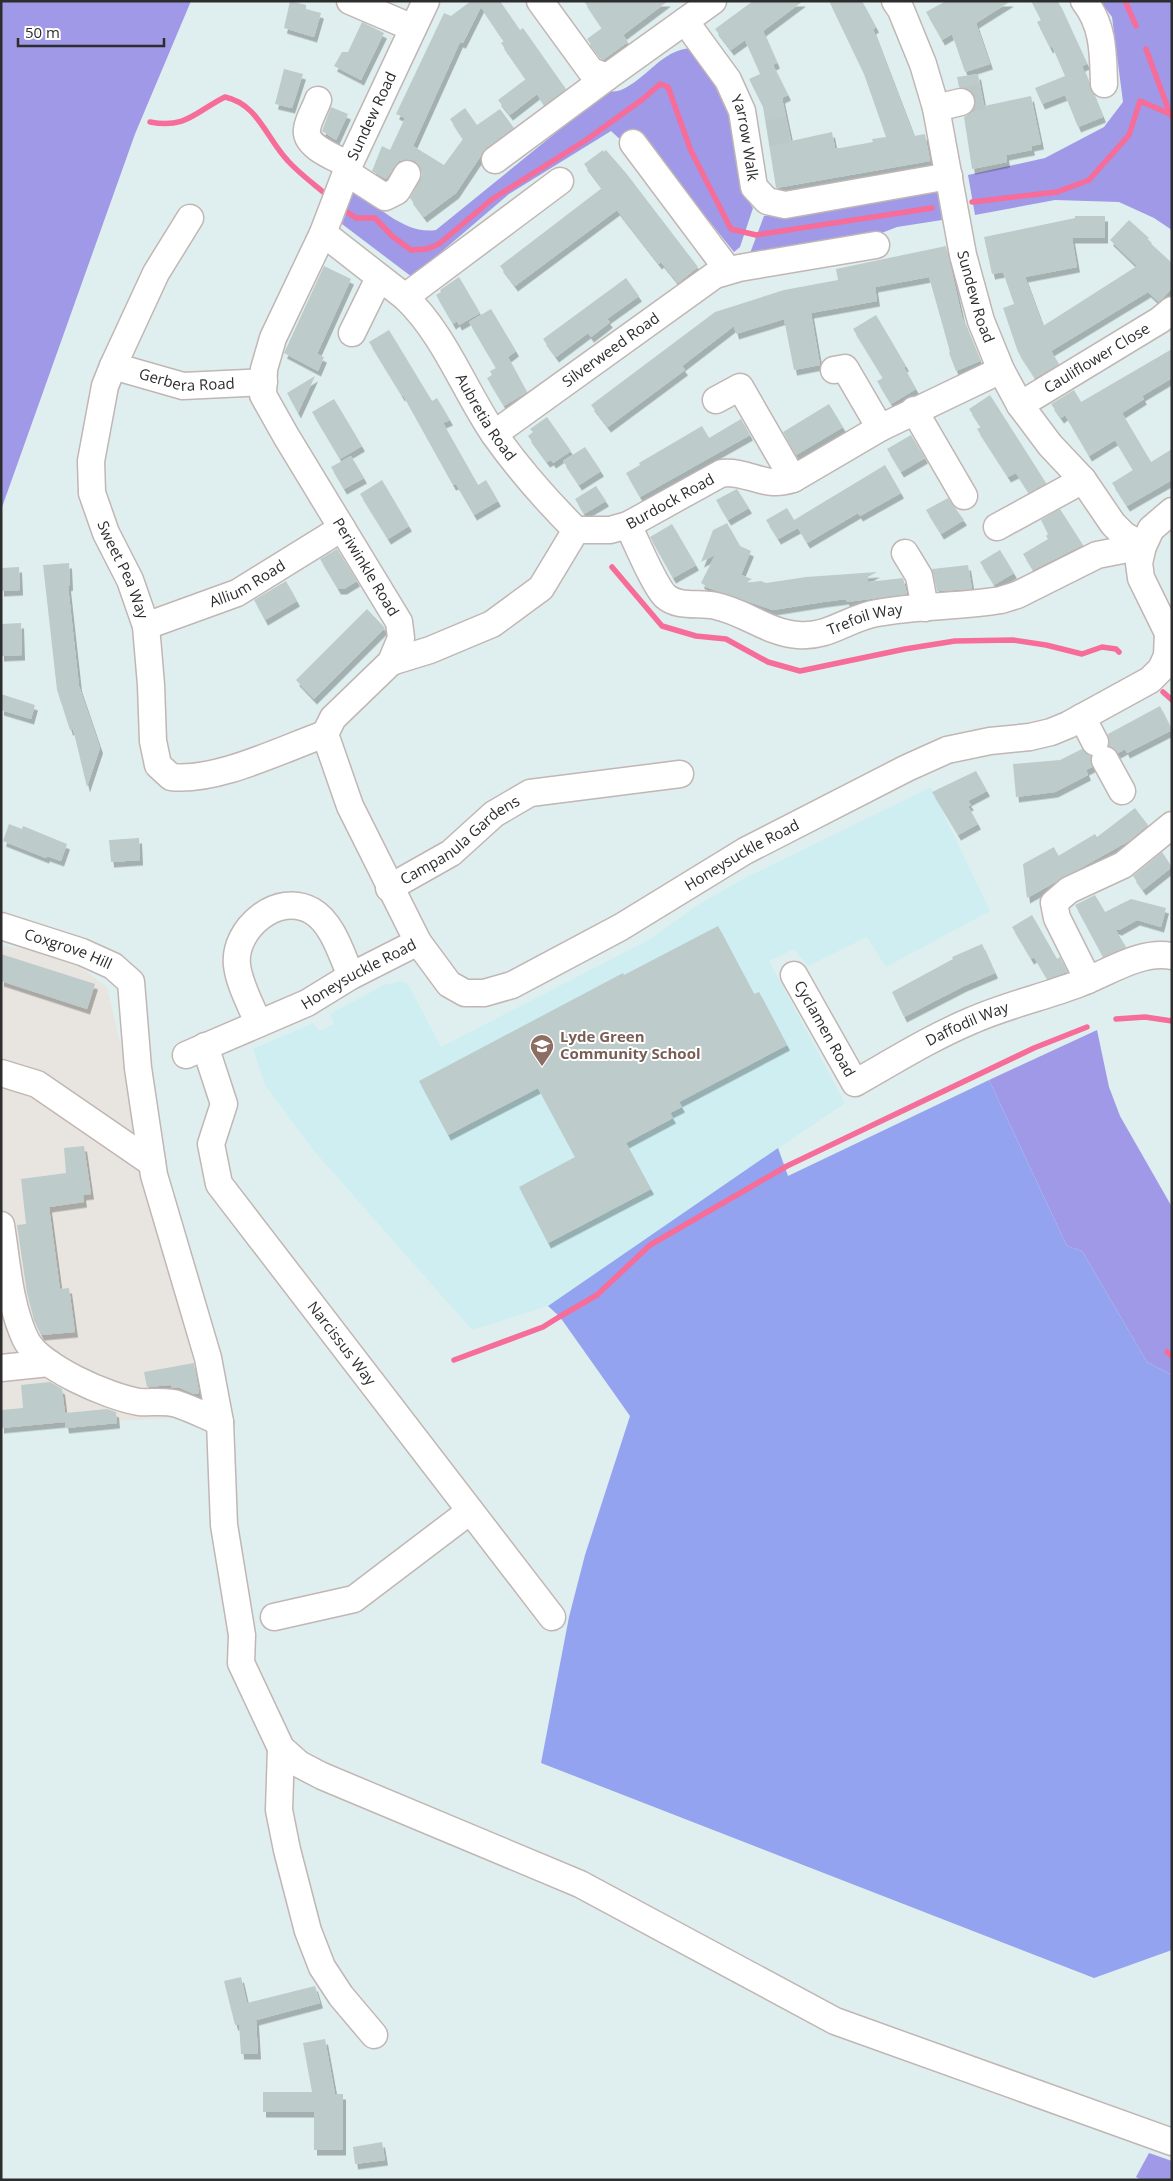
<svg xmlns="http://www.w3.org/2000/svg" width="1173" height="2181" font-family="'Open Sans',sans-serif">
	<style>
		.industrial { fill: #e8e5e0 }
		.education { fill: #ceeef1 }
		.green { fill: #9f99e8 }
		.pitch { fill: #94a3f0 }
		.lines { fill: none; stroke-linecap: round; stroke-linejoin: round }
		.stream { stroke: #f66d99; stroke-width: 5.5 }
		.building { fill: #becbcb; filter: url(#shadow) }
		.minor-tunnel { stroke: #bbc8c8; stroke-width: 26; stroke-dasharray: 26 13; stroke-linecap: butt }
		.minor-casing { stroke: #c1b6b3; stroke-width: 29 }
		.minor { stroke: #fff; stroke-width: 26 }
		.labels { text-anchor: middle; stroke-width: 4; stroke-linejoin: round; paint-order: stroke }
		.street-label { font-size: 15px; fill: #2d2d2d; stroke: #fff }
		.education-label { font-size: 15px; font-weight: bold; fill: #785e54; stroke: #fff; text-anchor: start }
	</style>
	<defs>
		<filter id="shadow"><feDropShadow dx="3" dy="5.5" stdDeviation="0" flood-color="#0004"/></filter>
	</defs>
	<rect width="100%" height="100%" fill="#dfefef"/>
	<polygon class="industrial" points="1,946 62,954 107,987 193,1355 194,1417 1,1427"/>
	<polygon class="education" points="931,787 990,911 886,967 867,937 808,966 794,949 769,961 845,1103 548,1306 472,1330 314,1151 265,1085 253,1049 313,1023 319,1031 334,1024 330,1014 384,985 401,981 408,984 441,1047 652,938 699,904 749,876"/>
	<g class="green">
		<polygon points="1,1 191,1 135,134 1,510"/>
		<polygon points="1100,1 1172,1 1172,230 1154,218 1119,202 1055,200 975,215 968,175 1045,158 1104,127 1123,102 1112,17"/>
		<path d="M 691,48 L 705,65 L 731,120 L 741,190 L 753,208 L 740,247 L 734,252 L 710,222 L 611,131 L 509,194 L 412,277 L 342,224 L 354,190 C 379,207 406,235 436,230 L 606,92 C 610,91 617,92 621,90 C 647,79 661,50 691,48 Z"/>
		<polygon points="937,188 942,220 897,227 879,234 749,256 764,216 777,216"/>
		<polygon points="1097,1030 1109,1087 1120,1116 1172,1207 1172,1375 1147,1362 1082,1251 1067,1246 989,1080"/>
		<polygon points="1149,2153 1172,2161 1172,2180 1142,2180 1136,2177"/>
	</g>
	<polygon class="pitch" points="989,1080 1067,1246 1082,1251 1147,1362 1172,1375 1172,1950 1094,1978 541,1763 569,1617 585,1555 630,1416 560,1317 548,1306 778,1148 788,1176"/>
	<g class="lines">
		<g class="stream">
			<polyline points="1125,1 1136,26"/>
			<polyline points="1146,49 1170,114"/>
			<path d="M 150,122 C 186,129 195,112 225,97 C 258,104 266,138 288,161 C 298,172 311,182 323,192"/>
			<polyline points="972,202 1057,192 1089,180 1129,135 1140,101 1170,114 1172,117"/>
			<polyline points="341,208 356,218 375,218 392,236 411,250 427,249 439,244 491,200 586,140 643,99 660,84 668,87 691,151 731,229 756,235 932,208"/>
			<polyline points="612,567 662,626 696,636 726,639 768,662 800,671 905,649 955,641 1013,640 1046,645 1082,654 1102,647 1116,649 1119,652"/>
			<polyline points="1163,692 1172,700"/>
			<polyline points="1116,1019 1145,1017 1172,1021"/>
			<polyline points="1167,1352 1172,1356"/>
			<polyline points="454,1360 543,1327 559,1317 597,1295 650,1245 787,1166 1034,1048 1087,1027"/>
		</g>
	</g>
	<g class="building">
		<polygon points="290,1 306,5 306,9 321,13 314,37 284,28"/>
		<polygon points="471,1 500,1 520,30 523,28 566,89 544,105 537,94 510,115 498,100 526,79 501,43 504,41 481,7 463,43 460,42 413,146 444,165 463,139 450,119 465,108 477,125 500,109 514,128 486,148 456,193 424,217 410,198 422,175 420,167 415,161 408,159 399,161 386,179 372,171 382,146 390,150 405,118 396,114 444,13 451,16"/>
		<polygon points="584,1 668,1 623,35 628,42 603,60 587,39 602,28"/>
		<polygon points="753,1 803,1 763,31 777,63 773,65 788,95 782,98 791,141 832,132 835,148 840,148 873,142 872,139 886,137 864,74 829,1 862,1 876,27 873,29 914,136 925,134 930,161 776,188 763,107 749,79 760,74 745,40 731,50 715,29"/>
		<polygon points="946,1 1011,1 976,23 990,64 965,72 952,34 942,40 926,12"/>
		<polygon points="1031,1 1058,1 1087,64 1082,66 1103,117 1078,127 1065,95 1042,104 1035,88 1065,76 1052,46 1050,48 1037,22 1041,20"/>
		<polygon points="362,22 384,33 361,80 334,66 342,52 348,52"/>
		<polygon points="284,69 303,74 292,108 275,104"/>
		<polygon points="978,74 984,106 1031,96 1041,144 1031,146 1032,150 1006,155 1007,162 972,169 964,117 972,112 975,107 976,99 972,91 959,87 957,77"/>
		<polygon points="331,107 348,114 336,140 322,131"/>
		<polygon points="603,150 604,152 606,150 626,173 698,267 678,283 661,262 659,264 617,210 515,286 500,266 602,188 584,164"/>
		<polygon points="1075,216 1105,216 1105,238 1072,238 1077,267 1025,277 1043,326 1137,266 1110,240 1129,220 1149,238 1147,240 1172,263 1172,288 1159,302 1148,292 1051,351 1059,364 1035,378 1018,352 1003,308 1014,304 1003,272 992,274 984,237 1075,218"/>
		<polygon points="946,246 962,317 980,361 956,371 949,353 950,352 929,277 875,287 877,301 811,313 820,365 794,370 784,319 736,334 734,326 682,366 685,370 608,427 591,405 715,312 784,290 838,280 836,269"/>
		<polygon points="324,266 351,279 317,354 324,357 318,371 284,353"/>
		<polygon points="459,277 480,313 459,325 457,321 453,324 436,295 441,292 440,290"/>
		<polygon points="626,278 639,296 607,319 610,322 604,327 591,337 588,333 556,357 543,339"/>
		<polygon points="491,309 516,351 508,357 527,392 504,406 487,378 492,375 490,371 496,368 469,322"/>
		<polygon points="876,315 906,366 904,367 916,389 891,404 877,381 883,378 853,329"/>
		<polygon points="389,330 432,401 437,398 450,420 443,423 478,485 486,480 498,501 474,515 456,484 453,485 403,395 402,396 369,342"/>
		<polygon points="1172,349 1172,378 1142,396 1144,399 1122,413 1151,462 1172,449 1172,480 1127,506 1112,483 1133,470 1115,440 1089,456 1065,415 1061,418 1051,404 1074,390 1081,402"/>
		<polygon points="315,376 298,413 287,393"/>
		<polygon points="990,395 1046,483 1029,493 1016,473 1008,477 977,429 981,427 969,409"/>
		<polygon points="334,399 362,446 340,459 312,412"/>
		<polygon points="829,404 843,427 796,455 783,432"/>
		<polygon points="547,417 571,451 553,463 551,460 547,462 528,436 533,432 530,429"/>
		<polygon points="741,419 750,435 640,497 626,473 640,465 639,463 702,426 709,438"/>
		<polygon points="911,435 925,458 901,472 887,449"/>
		<polygon points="585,447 601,471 579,485 563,461"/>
		<polygon points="351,456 364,478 344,489 331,467"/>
		<polygon points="885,465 901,493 860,516 858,513 807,543 798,528 778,539 766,520 787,508 794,520"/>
		<polygon points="382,480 409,526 388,539 360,494"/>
		<polygon points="596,486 606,501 584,514 575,499"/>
		<polygon points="737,489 749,508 728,520 716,500"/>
		<polygon points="948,498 964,520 941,534 926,510"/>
		<polygon points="1060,509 1083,545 1033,570 1023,554 1048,539 1046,536 1048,534 1041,520"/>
		<polygon points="727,523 740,546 751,551 741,575 752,579 745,583 761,581 766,583 806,577 877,572 868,577 868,582 903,578 907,594 847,602 846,599 823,602 773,610 703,586 706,586 701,583 715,555 701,562 713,530"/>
		<polygon points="672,524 696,565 673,578 650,537"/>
		<polygon points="337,549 357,581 344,589 338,589 320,559"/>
		<polygon points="1000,550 1014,573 994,585 980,562"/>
		<polygon points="69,563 70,585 68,586 79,686 100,748 87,787 73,729 70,730 57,690 43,565"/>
		<polygon points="968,565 972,589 937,591 932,569"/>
		<polygon points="19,567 20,590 1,591 1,568"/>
		<polygon points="286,581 297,601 265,620 254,600"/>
		<polygon points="367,609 385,628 314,699 296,680"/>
		<polygon points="21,623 22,655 1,656 1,624"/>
		<polygon points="1,694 35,705 31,719 1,710"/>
		<polygon points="1160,706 1172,730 1127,753 1125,749 1118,753 1109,746 1108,734"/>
		<polygon points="1082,749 1091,756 1092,767 1086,770 1088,775 1055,792 1016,797 1013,764 1060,760"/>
		<polygon points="976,771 987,791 968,801 971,805 968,806 978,824 958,835 932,792"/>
		<polygon points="1135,808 1148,825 1129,841 1027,898 1023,864 1054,847 1058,856 1095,834 1097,837"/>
		<polygon points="9,824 22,829 23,826 67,844 61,861 47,856 46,858 3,841"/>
		<polygon points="139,838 140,860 111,862 109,840"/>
		<polygon points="1162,852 1172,867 1143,890 1133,876"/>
		<polygon points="1095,895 1105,912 1131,899 1166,908 1161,927 1137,920 1119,930 1115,929 1126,947 1103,957 1075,905"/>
		<polygon points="1032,915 1057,959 1060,957 1067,972 1047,979 1034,957 1031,959 1012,927"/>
		<polygon points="718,926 754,994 759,992 787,1045 679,1102 682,1107 670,1113 673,1118 626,1143 651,1189 548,1243 519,1187 575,1157 538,1088 448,1135 419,1081 623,973 624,975"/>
		<polygon points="982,944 995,973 964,986 904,1017 892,992 953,959 952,957"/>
		<polygon points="1,954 95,984 87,1009 1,981"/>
		<polygon points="84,1146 91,1194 83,1195 84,1202 49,1207 60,1289 69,1288 75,1332 41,1335 34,1320 27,1293 17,1225 26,1224 21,1179 66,1173 64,1148"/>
		<polygon points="194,1363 199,1393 194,1394 180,1388 172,1388 171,1385 147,1387 144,1372"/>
		<polygon points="50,1382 62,1389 65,1413 107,1409 116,1412 117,1423 66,1428 65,1422 1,1428 1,1410 23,1408 21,1385"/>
		<polygon points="241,1977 247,2003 315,1986 320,2003 256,2020 258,2054 241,2054 239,2024 235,2025 224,1981"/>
		<polygon points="325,2039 335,2094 343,2094 343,2150 314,2150 314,2112 263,2112 263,2092 312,2092 303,2043"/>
		<polygon points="382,2142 385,2160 355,2164 353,2147"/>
	</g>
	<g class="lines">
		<g class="minor-tunnel">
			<polyline points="961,102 982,96"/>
			<polyline points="768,133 788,130"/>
		</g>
		<g class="minor-casing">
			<g id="minor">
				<polyline points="350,1 413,28"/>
				<path id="s1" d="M 426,1 L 349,165 L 323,233 L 273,338 L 264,369 L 263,395 L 286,436 L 399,622 L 401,638 L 391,662 L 333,718 L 325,734 L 350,806 L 418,942 L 449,984 L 465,993 L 484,993 L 512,985 L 621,927 L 745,851 L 907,768 L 947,750 L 990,741 L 1030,737 L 1051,732 L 1068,725 L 1150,680 L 1161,669 L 1167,656 L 1168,633 L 1141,578 L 1139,563 L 1143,546 L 1151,529 L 1172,511"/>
				<polyline points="540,1 591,71 607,77 713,1"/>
				<path id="s2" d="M 895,1 L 901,10 L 923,64 L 936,108 L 963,255 L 981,321 L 1001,370 L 1020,405 L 1050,445 L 1083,480 L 1113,524 L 1124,535 L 1143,546"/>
				<path d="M 1084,1 C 1104,26 1103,54 1104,84"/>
				<path id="s3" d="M 685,21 L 728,80 L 742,111 L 754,187 L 767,201 L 785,205 L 949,176"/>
				<path d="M 318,100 C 315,109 308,120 307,129 C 304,147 337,158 349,165"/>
				<polyline points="936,108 961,102"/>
				<polyline points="633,143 728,270"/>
				<polyline points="495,160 607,77"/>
				<polyline points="346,172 385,197 397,191 407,174"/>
				<path id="s4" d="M 560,181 L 405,297 C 445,335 464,390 494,434 C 518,468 547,501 576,530"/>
				<path id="s5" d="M 190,218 L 156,273 L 113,366 L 105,386 L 91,461 L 92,493 L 106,533 L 130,580 L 146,626 L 151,685 L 153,741 L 158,765 L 171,777 C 217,782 280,750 325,734"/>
				<polyline points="323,233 405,297"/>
				<polyline points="352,333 379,278"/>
				<path id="s6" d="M 113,366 L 183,386 L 264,382"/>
				<polyline points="834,370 845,368 880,428"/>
				<polyline points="716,400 740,387 793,479"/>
				<path id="s7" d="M 1020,405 L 1160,320 L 1172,310"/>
				<polyline points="914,410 964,496"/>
				<path id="s8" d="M 494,434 L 715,275 L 739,268 L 876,245"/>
				<path id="s9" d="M 628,525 C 636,541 654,585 665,596 C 678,608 700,602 716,606 C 745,612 768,633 798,635 C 828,638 848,618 877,613 C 918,605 960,607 1001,600 L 1017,595 L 1097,555 L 1143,546"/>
				<polyline points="997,527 1083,480"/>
				<path id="s10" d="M 576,530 L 610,530 L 628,525 L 722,473 C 751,471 763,489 793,479 L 880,428 L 1001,370"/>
				<polyline points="905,553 919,576 925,608"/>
				<path id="s11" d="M 146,626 L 237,593 L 342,528"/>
				<polyline points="391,662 430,650 492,624 541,588 576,530"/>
				<polyline points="1082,717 1095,742"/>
				<polyline points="1105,760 1122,791"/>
				<path id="s12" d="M 389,888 L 451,853 L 494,814 L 530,793 L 680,774"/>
				<path id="s13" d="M 1,926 L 82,952 L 113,966 L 131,982 L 138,1068 L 154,1175 L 208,1358 L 220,1422 L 224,1525 L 242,1635 L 241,1663 L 281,1748 L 299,1764 L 322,1776 L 580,1884 L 835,2021 L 1172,2142"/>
				<path id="s14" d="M 794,975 L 855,1083 C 894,1061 932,1037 973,1020 C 1007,1005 1044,997 1078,984 C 1108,973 1140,950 1172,956"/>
				<polyline points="1088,980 1057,918 1054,903 1069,890 1123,865 1172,825"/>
				<path d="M 258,1023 C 251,1005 239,984 237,965 C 233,929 278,891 312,911 C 333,923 342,956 351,976"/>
				<path id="s15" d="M 205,1046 L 224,1104 L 211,1144 L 219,1184 L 552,1617"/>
				<path id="s16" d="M 186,1055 L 307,1003 L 351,976 L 418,942"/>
				<polyline points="1,1073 37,1084 152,1163"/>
				<path d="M 1,1225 C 7,1262 9,1303 25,1338 C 38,1367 109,1397 139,1402 C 151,1403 166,1400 177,1404 C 192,1409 206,1416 220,1422"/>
				<polyline points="1,1368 49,1363"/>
				<polyline points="274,1617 354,1599 470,1511"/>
				<polyline points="281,1748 279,1810 287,1850 308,1931 322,1967 341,1996 374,2035"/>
			</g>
		</g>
		<use href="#minor" class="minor"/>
	</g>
	<defs>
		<g id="school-pin" transform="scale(1.25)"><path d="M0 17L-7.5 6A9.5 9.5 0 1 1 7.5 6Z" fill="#8d6e63" stroke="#fff"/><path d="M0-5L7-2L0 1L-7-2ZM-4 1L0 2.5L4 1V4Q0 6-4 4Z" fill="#fff"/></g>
	</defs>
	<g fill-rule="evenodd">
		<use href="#school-pin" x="542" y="1046"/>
	</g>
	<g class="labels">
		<g class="street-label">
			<text transform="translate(372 116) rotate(-65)" y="5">Sundew Road</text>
			<text dy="5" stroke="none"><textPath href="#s3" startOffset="134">Yarrow Walk</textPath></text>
			<text dy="5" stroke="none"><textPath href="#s2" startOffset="308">Sundew Road</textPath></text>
			<text dy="5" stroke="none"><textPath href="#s8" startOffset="144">Silverweed Road</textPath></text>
			<text dy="5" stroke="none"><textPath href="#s7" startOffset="90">Cauliflower Close</textPath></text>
			<text dy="5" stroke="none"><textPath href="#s6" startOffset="76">Gerbera Road</textPath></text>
			<text dy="5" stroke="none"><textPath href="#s4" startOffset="339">Aubretia Road</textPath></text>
			<text dy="5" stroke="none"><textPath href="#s10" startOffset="101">Burdock Road</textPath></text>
			<text dy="5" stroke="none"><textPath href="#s1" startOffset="629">Periwinkle Road</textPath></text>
			<text dy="5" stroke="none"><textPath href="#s5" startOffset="380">Sweet Pea Way</textPath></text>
			<text dy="5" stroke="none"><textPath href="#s11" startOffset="110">Allium Road</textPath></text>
			<text dy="5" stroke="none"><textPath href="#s9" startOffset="290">Trefoil Way</textPath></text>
			<text dy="5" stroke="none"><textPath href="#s12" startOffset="86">Campanula Gardens</textPath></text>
			<text dy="5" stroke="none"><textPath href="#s1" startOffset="1445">Honeysuckle Road</textPath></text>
			<text dy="5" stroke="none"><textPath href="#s13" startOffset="71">Coxgrove Hill</textPath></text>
			<text dy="5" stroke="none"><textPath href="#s16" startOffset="191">Honeysuckle Road</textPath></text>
			<text dy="5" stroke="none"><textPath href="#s14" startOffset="251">Daffodil Way</textPath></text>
			<text dy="5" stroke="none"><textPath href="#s14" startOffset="62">Cyclamen Road</textPath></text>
			<text dy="5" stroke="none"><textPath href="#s15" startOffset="345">Narcissus Way</textPath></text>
		</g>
		<g class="education-label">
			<text x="560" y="1042">Lyde Green<tspan x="560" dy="17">Community School</tspan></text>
		</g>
	</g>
	<rect width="1173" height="2181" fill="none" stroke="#2d2d2d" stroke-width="5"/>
	<path d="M18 38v8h146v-8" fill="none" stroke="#2d2d2d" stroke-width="2.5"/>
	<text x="25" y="38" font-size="15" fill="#2d2d2d" stroke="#ffffff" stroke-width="4" paint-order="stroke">50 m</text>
</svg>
